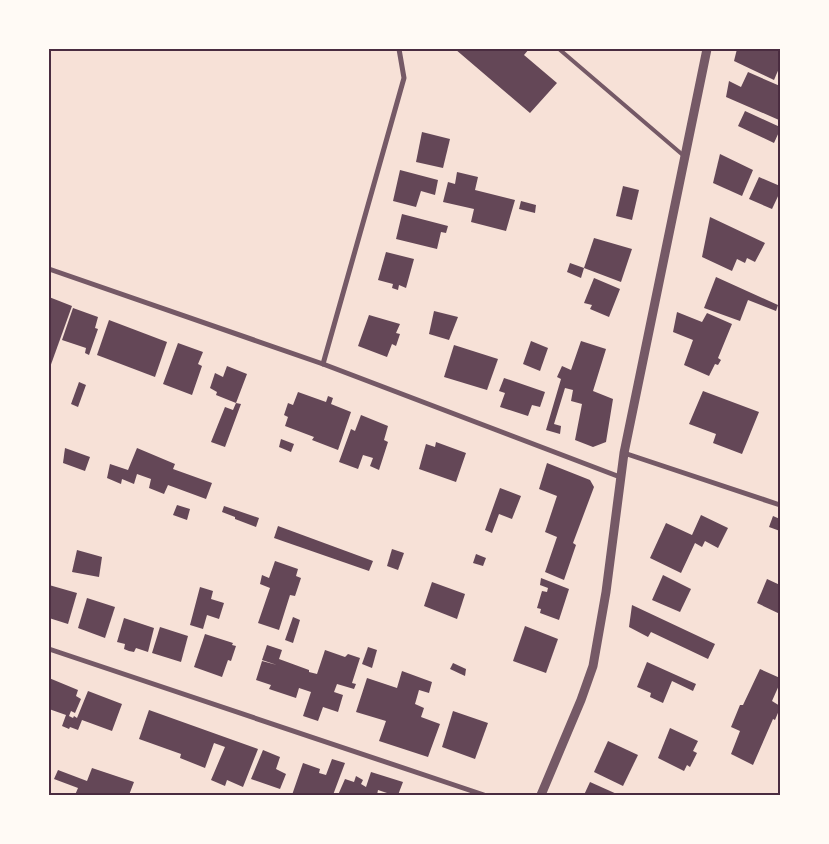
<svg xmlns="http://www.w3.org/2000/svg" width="829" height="844" font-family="Figtree,sans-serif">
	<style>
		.building { fill: #644757 }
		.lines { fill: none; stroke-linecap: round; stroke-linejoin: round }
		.service { stroke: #755966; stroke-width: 4 }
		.minor { stroke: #755966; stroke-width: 5 }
		.tertiary { stroke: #755966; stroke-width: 9 }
		.neatline { fill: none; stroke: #4a2c40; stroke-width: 2 }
	</style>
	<rect width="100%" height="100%" fill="#f7e1d7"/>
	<g class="building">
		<polygon points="455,49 529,49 524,55 557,83 530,113"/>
		<polygon points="737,49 777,49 780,50 780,66 774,80 734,61"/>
		<polygon points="748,72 780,86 780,117 779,120 726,97 729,81 741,87"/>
		<polygon points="745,111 780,127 780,133 779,132 774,143 738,126"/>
		<polygon points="422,132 450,139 443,168 416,162"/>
		<polygon points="720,154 753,170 742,196 713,183"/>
		<polygon points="400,170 438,180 435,195 421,191 416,207 393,201"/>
		<polygon points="457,172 478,177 475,190 515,200 506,231 471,222 474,209 443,202 448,182 455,184"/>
		<polygon points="759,177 780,186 780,192 772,209 749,199"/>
		<polygon points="623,186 639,190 632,220 616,216"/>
		<polygon points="521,201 536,205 535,213 519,209"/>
		<polygon points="402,214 448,226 446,233 441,232 437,249 396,239"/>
		<polygon points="710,217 765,243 755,262 747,258 745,263 737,259 732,271 702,257"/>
		<polygon points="594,238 632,249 621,282 584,268 581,278 567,272 570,263 584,268"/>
		<polygon points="386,252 414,259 406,288 399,285 398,290 392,288 393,284 378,280"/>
		<polygon points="716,277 778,305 776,311 748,300 740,321 704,308"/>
		<polygon points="594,278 620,289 609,317 590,309 592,305 584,303"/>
		<polygon points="49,297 72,306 49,370"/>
		<polygon points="73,308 98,317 95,328 98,329 89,355 85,353 86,348 62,340"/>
		<polygon points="434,311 458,317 449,340 429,334"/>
		<polygon points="677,312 702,322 707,313 732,324 718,358 721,360 718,365 715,364 709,376 684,365 693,340 673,332"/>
		<polygon points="369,315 400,324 396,333 400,334 396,346 392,344 387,357 358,346"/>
		<polygon points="109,320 167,342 155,377 97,355"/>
		<polygon points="531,341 548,348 540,371 523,364"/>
		<polygon points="581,341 606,349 593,391 613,399 606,442 593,447 575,440 582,404 571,401 573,390 565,388 554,424 561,426 560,434 546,430 561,379 557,377 562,366 571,370"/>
		<polygon points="178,343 203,352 198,364 202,366 192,395 163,384"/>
		<polygon points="454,345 498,359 487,390 444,377"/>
		<polygon points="227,366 247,374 236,403 216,395 217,392 210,388 215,373 223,377"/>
		<polygon points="504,378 545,392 540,407 532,405 528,416 500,407 505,393 499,391"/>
		<polygon points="79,382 86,385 78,407 71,404"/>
		<polygon points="703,391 759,412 742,454 713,443 716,434 689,424"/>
		<polygon points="298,392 326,402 328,396 333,398 331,404 351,412 338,450 312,440 314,437 285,426 288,417 284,415 288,403 293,405"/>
		<polygon points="236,403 241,404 225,447 211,442 225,407 233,410"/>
		<polygon points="361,415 388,426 384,440 388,442 379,470 370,466 373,458 363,455 358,469 339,462 351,429 355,431"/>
		<polygon points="281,439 294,444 291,452 279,447"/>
		<polygon points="436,442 466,453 456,482 419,469 426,444 435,447"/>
		<polygon points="65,448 90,457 85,471 63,463"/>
		<polygon points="137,448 175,464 173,469 212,483 206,499 168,485 164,494 149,488 151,479 137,474 134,484 122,479 121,484 107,478 110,464 128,470"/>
		<polygon points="547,463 590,480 594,487 573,543 576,545 564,580 545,572 557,537 545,532 557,496 539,489"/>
		<polygon points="500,488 521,496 512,519 499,514 492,533 485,530"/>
		<polygon points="177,505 190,509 187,520 173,515"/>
		<polygon points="224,506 259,518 256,527 235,519 235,517 222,512"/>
		<polygon points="701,515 728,528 718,548 705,541 702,547 695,543 681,573 650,558 666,523 692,535"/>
		<polygon points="773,516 780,519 780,531 769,527"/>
		<polygon points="278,526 373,561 369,571 274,538"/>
		<polygon points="392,549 404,553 398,570 387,566"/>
		<polygon points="77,550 102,557 99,577 72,572"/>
		<polygon points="476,554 486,558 483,566 473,563"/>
		<polygon points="275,561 298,569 296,576 301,578 295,596 290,595 279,630 258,623 270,588 260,584 262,575 269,578"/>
		<polygon points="663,575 691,589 680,612 652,600"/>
		<polygon points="541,578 569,589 559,620 540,613 541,609 537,608 542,591 547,592 548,588 540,585"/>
		<polygon points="767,579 780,585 780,614 757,603"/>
		<polygon points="432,582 465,594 457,619 424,606"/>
		<polygon points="49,585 77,593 68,624 49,618"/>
		<polygon points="200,587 213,591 211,599 224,603 219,619 207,615 203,629 190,625"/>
		<polygon points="87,598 115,607 105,638 78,628"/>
		<polygon points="632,605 715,644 708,659 651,632 648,637 629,627"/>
		<polygon points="293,617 300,620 293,643 285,640"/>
		<polygon points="124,618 154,628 148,652 136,648 134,652 129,651 124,649 125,644 117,642"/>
		<polygon points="525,626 558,639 546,673 513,661"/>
		<polygon points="160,627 188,636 181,662 152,653"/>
		<polygon points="205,634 233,643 232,645 236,646 231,661 228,660 222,677 194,667"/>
		<polygon points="267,645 282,650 279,659 309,670 309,672 317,674 325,650 345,657 348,654 360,658 352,683 356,684 354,689 337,684 334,692 343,695 338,712 323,707 318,721 303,716 311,692 299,688 296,698 269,689 271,685 256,680 262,661 277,665 262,660"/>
		<polygon points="368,647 377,650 372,668 362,664"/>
		<polygon points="647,662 696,684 693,691 672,681 663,703 650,697 651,693 637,687"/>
		<polygon points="453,663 466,669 465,676 450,669"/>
		<polygon points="760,669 780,678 780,683 772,701 780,706 780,708 775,720 773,719 753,765 731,754 740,731 731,727 740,705 743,705"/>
		<polygon points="402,671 432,682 429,693 419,690 415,704 424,708 421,717 440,724 428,757 379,741 386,721 356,712 367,678 397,688"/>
		<polygon points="49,678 78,690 76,696 81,699 75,713 71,711 69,716 73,718 74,716 77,718 88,691 122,704 112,731 82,720 78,730 70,727 69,729 62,726 66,715 49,709"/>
		<polygon points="149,710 258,749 243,787 227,780 225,786 211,780 225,747 214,743 205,768 180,758 181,754 139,739"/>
		<polygon points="453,711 488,723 475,759 442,747"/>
		<polygon points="670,728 698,741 693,751 697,753 690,767 687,765 684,771 658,758"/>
		<polygon points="608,741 638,755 623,786 594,772"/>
		<polygon points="263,750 280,757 276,769 286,774 280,789 251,779"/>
		<polygon points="332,759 345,763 333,795 292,795 303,763 320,769 319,773 326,775"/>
		<polygon points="92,768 134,782 129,795 75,795 78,788 54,779 58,770 87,781"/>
		<polygon points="371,772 403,782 398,795 393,795 378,790 377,795 338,795 345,779 354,782 356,776 363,780 361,784 366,787"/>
		<polygon points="590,782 619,795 584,795"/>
	</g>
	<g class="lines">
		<polyline class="service" points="559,49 684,156"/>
		<g class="minor">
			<polyline points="49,269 323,364 620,477"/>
			<polyline points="323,364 404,78 399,49"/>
			<polyline points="624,453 780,505"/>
			<polyline points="49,649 484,795"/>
		</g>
		<polyline class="tertiary" points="541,795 581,700 593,666 606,592 624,453 707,49"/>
	</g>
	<rect width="829" height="844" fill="none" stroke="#fffaf5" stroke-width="100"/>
	<rect x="50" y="50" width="729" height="744" class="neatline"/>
</svg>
